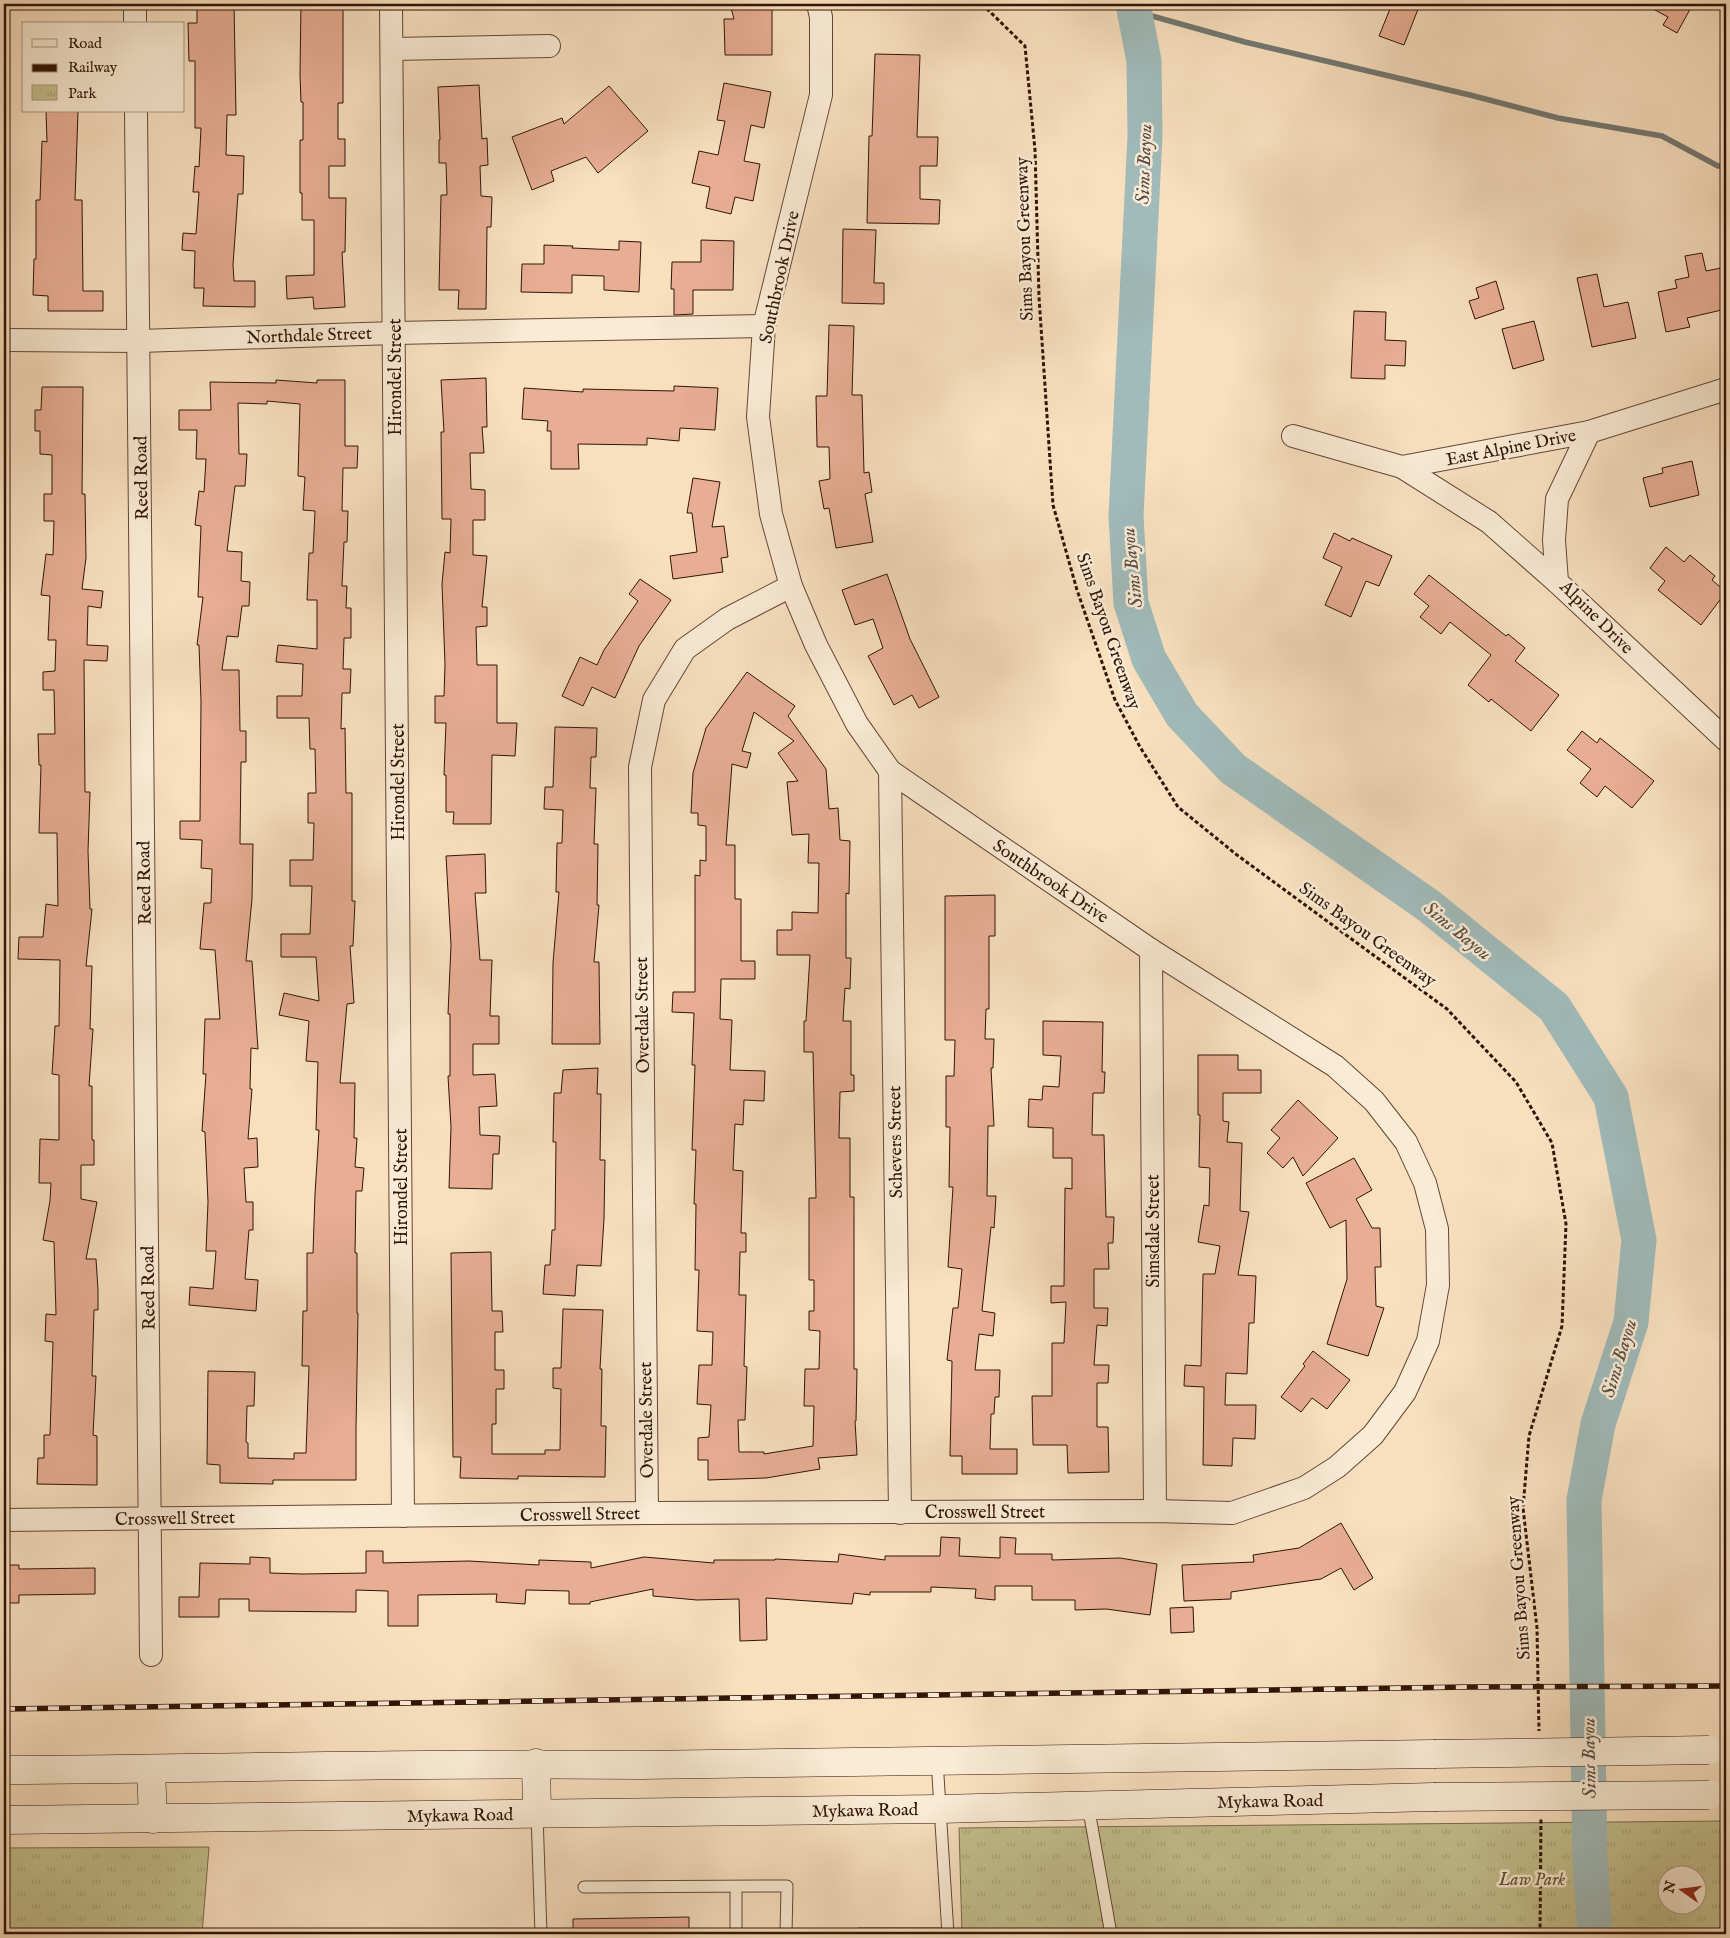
<svg xmlns="http://www.w3.org/2000/svg" width="1730" height="1938" font-family="'IM FELL English',serif">
	<style>
		.park { fill: url(#park-tufts); stroke: #7a6a4a; fill-rule: evenodd }
		.lines { fill: none; stroke-linecap: round; stroke-linejoin: round }
		.stream { stroke: #747872; stroke-width: 5.5 }
		.river { stroke: #a0bbba; stroke-width: 35 }
		.building { fill: #e8ae94; stroke: #311407; fill-rule: evenodd }
		.lane-casing { stroke: #634735; stroke-width: 13 }
		.street-casing { stroke: #634735; stroke-width: 24 }
		.secondary-casing { stroke: #311407; stroke-width: 29 }
		.path { stroke: #311407; stroke-width: 3; stroke-dasharray: 4 2.5; stroke-linecap: butt }
		.lane { stroke: #faebd5; stroke-width: 11 }
		.street { stroke: #faebd5; stroke-width: 22 }
		.secondary { stroke: #faebd5; stroke-width: 28 }
		.rail-casing { stroke: #311407; stroke-width: 5.5 }
		.rail { stroke: #faebd5; stroke-width: 4; stroke-dasharray: 11; stroke-linecap: butt }
		.secondary-bridge-casing { stroke: #311407; stroke-width: 29; stroke-linecap: butt }
		.secondary-bridge { stroke: #faebd5; stroke-width: 28 }
		.labels { text-anchor: middle; stroke-width: 5; stroke-linejoin: round; paint-order: stroke }
		.street-label { font-size: 18px; fill: #311407; stroke: #faebd5 }
		.park-label { font-size: 18px; font-style: italic; fill: #645036; stroke: #faebd5 }
		.water-label { font-size: 19px; font-style: italic; fill: #584e46; stroke: #faebd5 }
	</style>
	<defs>
		<pattern id="park-tufts" width="24" height="20" patternUnits="userSpaceOnUse" patternTransform="scale(1.25)"><rect width="24" height="20" fill="#c4c08e"/><path d="M3 7l-1-3M5 7V3M7 7l1-3M15 17l-1-3M17 17v-4M19 17l1-3" fill="none" stroke="#a9a479"/></pattern>
	</defs>
	<rect width="100%" height="100%" fill="#f8e0bf"/>
	<filter id="stains"><feTurbulence type="fractalNoise" baseFrequency=".004" numOctaves="4"/><feColorMatrix values="0 0 0 0 .2 0 0 0 0 .09 0 0 0 0 .02 0 0 0 .5 -.17"/></filter>
	<radialGradient id="worn" r=".72"><stop offset=".6" stop-color="#630" stop-opacity="0"/><stop offset="1" stop-color="#630" stop-opacity=".3"/></radialGradient>
	<g class="park">
		<path d="M 1726,1821 L 1726,1934 L 962,1934 L 959,1828 ZM 1668,1876 L 1698,1876 L 1698,1906 L 1668,1906 Z"/>
		<polygon points="209,1847 202,1934 4,1934 4,1848"/>
	</g>
	<g class="lines">
		<polyline class="stream" points="1134,11 1245,42 1470,95 1558,118 1662,136 1718,166 1726,166"/>
		<polyline class="river" points="1133,4 1144,61 1145,136 1126,516 1131,603 1149,659 1182,715 1233,769 1429,906 1554,1007 1611,1097 1639,1240 1631,1322 1598,1424 1584,1500 1590,1860 1595,1934"/>
	</g>
	<g class="building">
		<polygon points="197,4 234,4 236,115 227,115 226,155 244,156 243,194 238,194 233,265 234,281 255,281 255,307 203,306 204,288 194,288 195,251 182,250 183,233 196,234 199,192 193,192 195,166 199,167 201,128 195,128 195,61 189,61 188,23 197,23"/>
		<polygon points="301,4 343,4 343,103 338,103 338,139 345,139 345,166 329,166 329,198 346,198 345,252 342,252 345,307 314,309 313,297 287,299 286,276 314,275 314,220 302,220 302,193 300,193 300,140 303,140 303,102 301,102 300,75"/>
		<polygon points="730,4 772,4 772,55 725,55 724,19 734,19"/>
		<polygon points="1392,4 1420,4 1404,45 1379,36"/>
		<polygon points="1644,4 1693,4 1677,33 1663,25 1668,17"/>
		<polygon points="875,54 920,55 917,137 938,137 937,166 920,166 920,199 940,200 939,224 867,223 869,136 872,136"/>
		<polygon points="724,83 771,92 764,128 751,125 744,161 760,164 753,201 735,197 731,214 706,208 710,187 692,183 699,151 718,155 725,121 717,120"/>
		<polygon points="479,85 482,139 487,138 488,165 480,166 481,196 492,197 491,227 487,227 486,309 458,309 459,290 439,290 441,195 447,195 446,163 439,163 439,140 440,140 438,87"/>
		<polygon points="609,86 648,131 598,173 586,157 551,171 554,181 532,190 512,137 562,118 564,124"/>
		<polygon points="46,111 78,111 75,200 82,200 83,291 103,291 103,311 48,311 48,296 33,295 34,259 36,259 36,200 40,200 42,141 47,142"/>
		<polygon points="843,229 876,230 874,283 884,283 884,304 842,303"/>
		<polygon points="701,240 734,241 733,290 693,290 693,314 674,315 674,289 671,289 672,262 701,262"/>
		<polygon points="619,241 641,242 639,292 604,290 604,276 572,275 572,293 521,292 522,264 544,264 544,245 573,246 572,248 619,250"/>
		<polygon points="1702,253 1706,271 1721,268 1726,294 1726,309 1687,318 1690,327 1666,332 1658,292 1677,288 1675,280 1689,277 1685,256"/>
		<polygon points="1597,274 1604,307 1628,302 1636,338 1592,347 1577,278"/>
		<polygon points="1496,281 1504,309 1475,319 1469,301 1479,298 1476,288"/>
		<polygon points="1354,311 1386,312 1385,340 1406,341 1405,366 1385,365 1385,379 1351,378"/>
		<polygon points="1534,321 1544,360 1513,369 1502,329"/>
		<polygon points="829,325 854,326 852,395 862,395 864,473 869,472 872,492 865,494 873,542 836,548 829,508 824,509 819,481 830,479 829,447 817,447 816,396 827,396"/>
		<polygon points="486,378 487,427 482,427 484,453 470,453 471,489 485,490 485,520 473,520 473,555 487,556 482,607 487,607 487,626 476,627 477,665 497,665 497,723 517,723 515,756 492,755 491,824 453,824 454,812 446,812 446,775 444,775 446,723 435,723 435,696 444,696 445,664 442,584 445,552 450,553 451,519 442,519 441,432 444,432 441,380"/>
		<polygon points="276,380 317,383 317,380 345,380 345,446 358,446 357,468 343,468 342,511 348,511 347,542 344,542 342,586 347,586 346,608 351,608 351,638 344,638 343,669 351,669 350,693 342,693 341,729 345,728 346,793 352,793 352,901 355,901 353,946 350,946 354,1003 347,1004 340,1083 355,1083 354,1138 357,1138 355,1167 364,1168 362,1191 356,1191 355,1253 357,1253 357,1313 358,1313 356,1429 356,1480 273,1480 273,1484 220,1483 220,1465 207,1464 208,1371 255,1372 254,1406 247,1406 246,1442 248,1443 248,1458 294,1459 294,1453 306,1453 309,1366 302,1366 303,1311 307,1311 307,1253 313,1253 315,1194 319,1130 316,1130 318,1062 306,1061 309,1021 279,1015 284,993 319,1001 316,957 281,957 281,934 310,934 312,886 290,886 290,860 313,860 314,823 308,823 308,793 316,793 315,749 310,749 309,718 277,718 277,696 302,696 303,664 276,662 278,645 317,649 317,600 307,600 309,553 313,553 315,511 303,510 305,477 298,476 300,404 267,401 267,404 238,403 239,454 247,454 245,486 235,486 227,551 242,552 241,581 250,582 249,606 242,606 238,637 227,636 222,670 239,670 240,731 246,731 246,762 241,762 240,844 253,844 252,899 246,961 252,961 258,1049 251,1048 250,1089 252,1089 248,1139 257,1138 258,1167 244,1168 246,1202 253,1202 253,1230 249,1230 245,1279 258,1280 256,1311 189,1305 190,1287 213,1289 216,1251 206,1251 208,1202 205,1132 202,1131 206,1074 203,1074 205,1019 220,1019 215,950 200,949 204,903 211,903 212,869 201,868 202,840 180,839 180,821 200,821 201,701 199,645 197,645 203,597 198,597 201,526 195,525 199,491 204,492 206,459 196,459 197,430 179,430 179,410 211,410 210,382 276,383"/>
		<polygon points="674,386 718,388 715,430 680,428 679,441 647,438 647,445 578,444 579,469 551,469 551,431 547,431 548,421 522,419 524,388 583,392 583,389 674,391"/>
		<polygon points="42,387 83,387 82,494 85,494 86,558 82,589 103,591 101,608 88,606 87,645 108,646 107,661 84,660 85,792 90,792 88,851 90,909 92,909 86,966 92,966 90,1029 93,1029 89,1086 92,1086 92,1140 94,1140 94,1165 81,1165 81,1199 97,1202 86,1259 96,1259 98,1290 98,1310 94,1310 92,1376 96,1376 93,1435 97,1436 97,1485 37,1484 38,1458 44,1458 44,1435 50,1435 53,1342 45,1341 46,1314 56,1315 54,1242 43,1240 50,1201 51,1183 39,1183 40,1139 59,1140 59,1075 52,1074 55,1026 59,1026 60,960 18,959 19,937 43,937 46,904 58,906 57,833 39,833 41,765 39,765 38,734 55,734 54,690 43,690 43,672 55,671 56,640 48,640 50,596 41,595 46,554 53,555 54,521 44,521 44,494 52,494 52,455 40,454 40,431 35,431 35,410 41,410"/>
		<polygon points="1692,461 1699,495 1650,507 1643,478 1663,473 1662,468"/>
		<polygon points="693,478 720,482 712,527 724,526 728,557 721,558 723,572 673,579 670,556 697,552 692,513 687,513"/>
		<polygon points="1334,533 1350,541 1352,538 1392,556 1379,586 1366,581 1351,617 1325,605 1342,567 1323,558"/>
		<polygon points="1666,547 1684,562 1690,555 1715,576 1712,580 1726,592 1701,625 1658,590 1665,581 1650,568"/>
		<polygon points="887,574 910,639 939,697 919,708 912,695 894,705 868,656 883,648 873,619 855,625 842,590"/>
		<polygon points="1429,575 1506,636 1508,634 1525,648 1515,661 1559,695 1531,731 1491,699 1489,702 1468,685 1491,655 1450,622 1441,634 1420,617 1429,606 1414,594"/>
		<polygon points="640,579 671,600 639,646 615,698 592,687 583,706 562,696 580,657 597,665 604,650 638,601 629,594"/>
		<path d="M 747,672 L 795,706 L 788,716 L 826,769 L 829,809 L 838,808 L 840,840 L 850,841 L 849,894 L 846,893 L 846,958 L 851,958 L 850,989 L 845,988 L 843,1021 L 851,1021 L 851,1075 L 854,1075 L 854,1091 L 840,1092 L 839,1138 L 850,1138 L 850,1197 L 854,1197 L 854,1369 L 857,1369 L 856,1421 L 855,1421 L 857,1455 L 818,1458 L 820,1469 L 766,1478 L 708,1480 L 708,1460 L 698,1460 L 698,1438 L 709,1437 L 711,1405 L 697,1404 L 699,1365 L 712,1365 L 713,1332 L 697,1331 L 699,1270 L 695,1270 L 696,1204 L 694,1204 L 696,1150 L 692,1150 L 695,1065 L 692,1065 L 694,1013 L 672,1012 L 673,992 L 695,992 L 695,875 L 700,876 L 700,860 L 706,861 L 706,826 L 698,825 L 698,813 L 691,813 L 693,773 L 706,728 ZM 754,712 L 794,741 L 778,753 L 798,781 L 787,782 L 792,835 L 809,834 L 808,863 L 819,863 L 818,913 L 792,912 L 792,930 L 777,930 L 777,955 L 810,955 L 806,1021 L 804,1021 L 804,1052 L 813,1052 L 816,1198 L 809,1198 L 809,1280 L 814,1280 L 814,1311 L 809,1311 L 809,1330 L 820,1331 L 819,1369 L 805,1369 L 804,1406 L 814,1406 L 813,1446 L 764,1454 L 764,1452 L 739,1452 L 738,1420 L 745,1420 L 747,1367 L 744,1366 L 746,1295 L 739,1295 L 740,1252 L 746,1252 L 746,1233 L 741,1233 L 743,1171 L 733,1170 L 735,1124 L 743,1125 L 744,1100 L 764,1101 L 765,1071 L 730,1070 L 732,1020 L 720,1019 L 721,979 L 755,979 L 755,961 L 741,961 L 741,899 L 735,899 L 735,845 L 726,845 L 732,764 L 747,768 L 751,753 L 742,751 Z"/>
		<polygon points="555,727 597,728 596,757 591,757 590,788 596,788 594,844 598,844 597,905 599,905 594,962 599,962 600,1044 552,1044 553,963 559,892 556,892 557,843 562,843 563,810 544,809 545,787 553,787"/>
		<polygon points="1582,731 1597,743 1600,738 1654,781 1632,808 1605,786 1597,797 1580,783 1591,769 1567,750"/>
		<polygon points="485,854 486,893 475,893 480,960 492,960 490,1016 499,1016 499,1044 473,1044 473,1075 495,1074 497,1106 479,1107 480,1135 500,1136 499,1154 493,1154 492,1189 449,1188 451,1127 448,1076 450,1076 450,1014 448,1014 451,945 446,856"/>
		<polygon points="995,895 995,936 989,936 989,1009 986,1009 985,1039 994,1039 993,1068 991,1068 994,1126 988,1126 987,1196 996,1196 994,1228 991,1227 982,1311 995,1313 993,1336 979,1334 975,1370 1000,1370 999,1397 995,1397 994,1414 991,1414 990,1449 1017,1449 1017,1474 962,1474 962,1456 950,1456 952,1361 947,1360 953,1308 958,1308 962,1269 948,1267 953,1187 949,1187 950,1127 946,1127 946,1076 954,1076 955,1040 945,1040 945,896"/>
		<polygon points="1043,1021 1103,1022 1102,1072 1105,1072 1104,1093 1093,1093 1092,1135 1104,1135 1106,1217 1114,1217 1113,1243 1108,1243 1109,1269 1094,1269 1094,1308 1108,1308 1107,1326 1097,1325 1094,1365 1109,1365 1108,1383 1097,1383 1097,1427 1108,1427 1109,1472 1068,1473 1067,1445 1033,1445 1032,1396 1052,1396 1052,1343 1064,1343 1066,1302 1051,1303 1051,1286 1064,1286 1065,1188 1072,1189 1072,1158 1053,1158 1053,1128 1028,1127 1029,1099 1042,1100 1043,1086 1059,1087 1061,1056 1043,1055"/>
		<polygon points="1198,1055 1238,1055 1238,1070 1261,1070 1261,1093 1223,1093 1223,1121 1229,1122 1227,1142 1242,1143 1240,1211 1249,1212 1238,1275 1256,1276 1254,1323 1249,1323 1247,1374 1226,1373 1225,1405 1256,1405 1255,1439 1233,1438 1232,1466 1203,1465 1204,1387 1184,1386 1185,1365 1201,1366 1203,1274 1215,1274 1220,1246 1198,1242 1204,1205 1209,1206 1210,1168 1199,1167 1200,1115 1198,1115"/>
		<polygon points="598,1068 597,1094 601,1094 600,1160 605,1160 604,1219 601,1266 577,1265 575,1296 543,1294 545,1265 550,1265 552,1230 555,1230 556,1142 553,1142 554,1093 561,1093 563,1070"/>
		<polygon points="1298,1100 1338,1138 1303,1176 1293,1157 1283,1168 1267,1153 1280,1138 1271,1130"/>
		<polygon points="1354,1158 1372,1190 1356,1199 1372,1228 1380,1228 1381,1267 1375,1267 1376,1306 1384,1308 1368,1356 1327,1344 1347,1279 1346,1220 1330,1228 1306,1183"/>
		<polygon points="491,1252 492,1311 502,1311 503,1332 495,1332 495,1370 504,1370 504,1389 496,1389 496,1424 492,1424 492,1454 545,1454 545,1450 560,1450 561,1389 553,1388 553,1368 561,1368 563,1309 603,1310 600,1369 602,1369 601,1426 606,1426 605,1477 518,1476 518,1479 460,1478 461,1457 453,1457 451,1253"/>
		<polygon points="1313,1351 1350,1380 1327,1409 1312,1398 1301,1412 1281,1397 1305,1366 1303,1364"/>
		<polygon points="1341,1523 1373,1578 1354,1590 1341,1568 1321,1579 1231,1592 1231,1599 1184,1601 1182,1565 1254,1562 1253,1555 1299,1548"/>
		<polygon points="941,1537 960,1538 959,1556 1000,1558 1000,1537 1016,1538 1015,1554 1052,1554 1052,1560 1120,1558 1157,1564 1150,1615 1106,1609 1075,1610 1075,1600 1032,1600 1032,1586 995,1586 995,1600 975,1598 976,1589 931,1587 931,1592 870,1592 870,1595 854,1593 852,1604 766,1598 767,1640 740,1641 739,1599 697,1600 653,1596 653,1589 590,1602 590,1604 569,1604 569,1591 526,1590 525,1604 496,1602 497,1594 418,1595 418,1626 388,1626 388,1591 356,1590 356,1612 249,1611 249,1599 219,1599 219,1617 179,1617 179,1597 199,1597 200,1563 250,1564 250,1557 270,1558 270,1573 303,1574 366,1573 366,1551 383,1551 383,1563 469,1561 539,1565 539,1560 591,1562 591,1568 644,1557 714,1563 714,1560 775,1560 775,1559 838,1562 839,1554 885,1560 885,1556 940,1556"/>
		<polygon points="4,1565 19,1565 19,1569 95,1568 95,1594 19,1595 19,1603 4,1603"/>
		<polygon points="1193,1607 1194,1632 1171,1633 1170,1608"/>
		<polygon points="689,1917 689,1934 573,1934 573,1919"/>
	</g>
	<g class="lines">
		<g class="lane-casing">
			<g id="lane">
				<polyline points="937,1760 948,1934"/>
				<polyline points="1088,1805 1111,1934"/>
				<polyline points="537,1814 541,1934"/>
				<polyline points="584,1887 787,1886 786,1934"/>
				<polyline points="736,1887 736,1934"/>
				<polyline points="859,1934 948,1934"/>
			</g>
		</g>
		<g class="street-casing">
			<g id="street">
				<polyline points="135,4 135,24"/>
				<polyline points="391,4 403,1516"/>
				<polyline points="392,49 549,46"/>
				<polyline points="136,111 151,1655"/>
				<polyline points="4,340 139,341 394,333 764,326"/>
				<polyline points="1589,432 1557,499 1554,540 1557,582 1726,740"/>
				<polyline points="1293,436 1402,467 1589,432 1726,389"/>
				<polyline points="1402,467 1489,522 1557,582"/>
				<polyline points="890,771 900,1513"/>
				<polyline points="1151,950 1155,1511"/>
				<polyline points="647,1513 640,767 654,700 685,649 727,619 791,586"/>
				<polyline points="4,1520 647,1513 1155,1511 1232,1513 1304,1488 1337,1467 1373,1435 1405,1392 1428,1341 1438,1285 1437,1229 1425,1183 1406,1142 1374,1101 1335,1066 1151,950 890,771 857,724 816,645 791,586 771,514 758,417 764,326 821,95 821,17 818,4"/>
			</g>
		</g>
		<g class="secondary-casing">
			<g id="secondary">
				<polyline points="536,1763 537,1814"/>
				<polyline points="151,1769 153,1819"/>
				<path d="M 4,1770 C 216,1769 429,1762 641,1765 L 1434,1754"/>
				<polyline points="4,1820 940,1809 1434,1797"/>
			</g>
		</g>
		<g class="path">
			<polyline points="982,4 1025,46 1035,150 1039,297 1053,505 1077,590 1115,700 1140,747 1178,807 1237,855 1447,1009 1516,1082 1552,1143 1566,1224 1562,1326 1529,1436 1523,1508 1537,1628 1539,1731"/>
			<polyline points="1540,1934 1541,1817"/>
		</g>
		<use href="#lane" class="lane"/>
		<use href="#street" class="street"/>
		<use href="#secondary" class="secondary"/>
		<g class="rail-casing">
			<polyline id="rail" points="4,1709 1467,1687 1726,1686"/>
		</g>
		<use href="#rail" class="rail"/>
		<g class="secondary-bridge-casing">
			<g id="secondary-bridge">
				<polyline points="1434,1754 1709,1750"/>
				<polyline points="1434,1797 1709,1795"/>
			</g>
		</g>
		<use href="#secondary-bridge" class="secondary-bridge"/>
	</g>
	<g class="labels">
		<g class="street-label">
			<text transform="translate(1024 239) rotate(-92)" y="6">Sims Bayou Greenway</text>
			<text transform="translate(779 277) rotate(-78)" y="6">Southbrook Drive</text>
			<text transform="translate(309 335) rotate(-2)" y="6">Northdale Street</text>
			<text transform="translate(395 377) rotate(-90)" y="6">Hirondel Street</text>
			<text transform="translate(1511 447) rotate(-11)" y="6">East Alpine Drive</text>
			<text transform="translate(141 478) rotate(-91)" y="6">Reed Road</text>
			<text transform="translate(1597 617) rotate(45)" y="6">Alpine Drive</text>
			<text transform="translate(1109 631) rotate(71)" y="6">Sims Bayou Greenway</text>
			<text transform="translate(398 782) rotate(-90)" y="6">Hirondel Street</text>
			<text transform="translate(1051 881) rotate(34)" y="6">Southbrook Drive</text>
			<text transform="translate(144 883) rotate(-91)" y="6">Reed Road</text>
			<text transform="translate(1368 934) rotate(36)" y="6">Sims Bayou Greenway</text>
			<text transform="translate(642 1015) rotate(-91)" y="6">Overdale Street</text>
			<text transform="translate(895 1142) rotate(-91)" y="6">Schevers Street</text>
			<text transform="translate(401 1187) rotate(-90)" y="6">Hirondel Street</text>
			<text transform="translate(1153 1231) rotate(-90)" y="6">Simsdale Street</text>
			<text transform="translate(148 1288) rotate(-91)" y="6">Reed Road</text>
			<text transform="translate(646 1420) rotate(-91)" y="6">Overdale Street</text>
			<text x="985" y="1518">Crosswell Street</text>
			<text transform="translate(580 1514) rotate(-1)" y="6">Crosswell Street</text>
			<text transform="translate(175 1518) rotate(-1)" y="6">Crosswell Street</text>
			<text transform="translate(1518 1578) rotate(-94)" y="6">Sims Bayou Greenway</text>
			<text transform="translate(1270 1801) rotate(-1)" y="6">Mykawa Road</text>
			<text transform="translate(865 1810) rotate(-1)" y="6">Mykawa Road</text>
			<text transform="translate(460 1815) rotate(-1)" y="6">Mykawa Road</text>
		</g>
		<g class="park-label">
			<text x="1532" y="1885">Law Park</text>
		</g>
		<g class="water-label">
			<text transform="translate(1143 164) rotate(-88)" y="7">Sims Bayou</text>
			<text transform="translate(1131 568) rotate(-96)" y="7">Sims Bayou</text>
			<text transform="translate(1458 930) rotate(39)" y="7">Sims Bayou</text>
			<text transform="translate(1618 1358) rotate(-73)" y="7">Sims Bayou</text>
			<text transform="translate(1588 1758) rotate(-91)" y="7">Sims Bayou</text>
		</g>
	</g>
	<rect width="1730" height="1938" fill="none" stroke="#f8e0bf" stroke-width="20"/>
	<rect x="5" y="5" width="1720" height="1928" fill="none" stroke="#311407" stroke-width="2.5"/>
	<rect x="10" y="10" width="1710" height="1918" fill="none" stroke="#311407"/>
	<rect x="22" y="22" width="162" height="90" fill="#faebd5" stroke="#aa9583"/>
	<rect x="32" y="39" width="25" height="8" fill="#faebd5" stroke="#aa9583"/>
	<text x="68" y="48" font-size="15" fill="#311407">Road</text>
	<rect x="32" y="64" width="25" height="8" fill="#311407" stroke="#aa9583"/>
	<text x="68" y="72" font-size="15" fill="#311407">Railway</text>
	<rect x="32" y="85" width="25" height="15" fill="url(#park-tufts)" stroke="#aa9583"/>
	<text x="68" y="98" font-size="15" fill="#311407">Park</text>
	<g transform="translate(1682 1890) rotate(284)"><circle r="24" fill="#faebd5" stroke="#aa9583"/>
	<path d="M0-4L9 19L0 12L-9 19Z" fill="#8f2418"/>
	<text y="-8" font-size="14" font-weight="bold" text-anchor="middle" fill="#311407">N</text>
	</g>
	<rect width="100%" height="100%" filter="url(#stains)"/>
	<rect width="100%" height="100%" fill="url(#worn)"/>
</svg>
